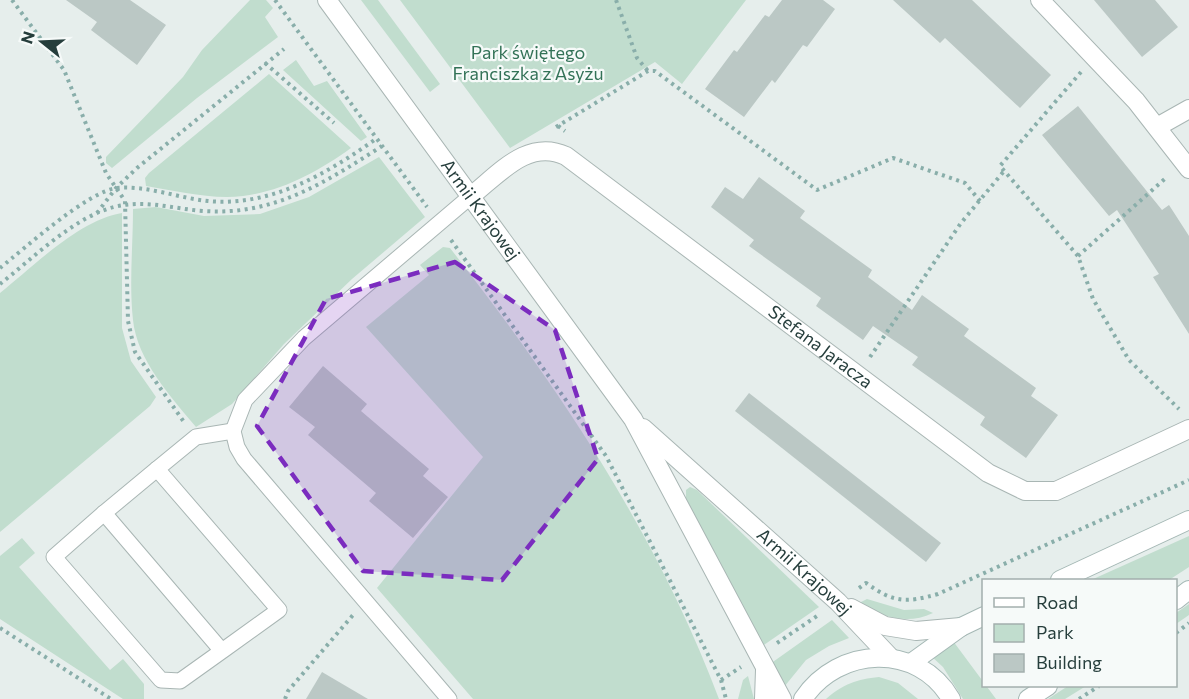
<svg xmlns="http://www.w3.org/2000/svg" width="1189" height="699" font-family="Commissioner,sans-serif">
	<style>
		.green { fill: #c1ddce }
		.building { fill: #bbc8c5 }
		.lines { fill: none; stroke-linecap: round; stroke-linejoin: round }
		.service-casing { stroke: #a9b6b4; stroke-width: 17 }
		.minor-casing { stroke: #a9b6b4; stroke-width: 20 }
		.tertiary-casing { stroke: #a9b6b4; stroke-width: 20 }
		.secondary-casing { stroke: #a5b8b5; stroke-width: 20 }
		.path { stroke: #89aeaa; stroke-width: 4; stroke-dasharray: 3 4.5; stroke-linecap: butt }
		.service { stroke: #fff; stroke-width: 15 }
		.minor { stroke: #fff; stroke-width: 18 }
		.tertiary { stroke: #fff; stroke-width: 18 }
		.secondary { stroke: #fff; stroke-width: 18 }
		.marked { fill: #7b2cbf; fill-opacity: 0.2; stroke: #7b2cbf; stroke-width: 4.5; stroke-dasharray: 12 8; stroke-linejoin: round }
		.labels { text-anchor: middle; stroke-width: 4.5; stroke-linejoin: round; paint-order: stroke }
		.park-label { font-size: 18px; fill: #337257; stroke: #f6faf9 }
		.street-label { font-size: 18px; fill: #263e3c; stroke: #f6faf9 }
	</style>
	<rect width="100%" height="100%" fill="#e6eeec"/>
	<g class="green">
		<polygon points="250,0 266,0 273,8 265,17 278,37 197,98 112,168 106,163 106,157 183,77 202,50"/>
		<polygon points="361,0 378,0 440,84 430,92"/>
		<polygon points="400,0 746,0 682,84 655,62 510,148"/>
		<polygon points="296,60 314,86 327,81 367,137 361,141 283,70"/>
		<path d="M 269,74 L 351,148 C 319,171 283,191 243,196 C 212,200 177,191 146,186 L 145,178 L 149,173 Z"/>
		<path d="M 379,157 L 425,217 L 352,279 L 284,344 L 232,404 L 196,427 C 171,397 137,360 133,320 C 129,284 133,245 133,209 L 156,207 L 204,216 L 260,214 L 309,197 Z"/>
		<path d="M 122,213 L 122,328 L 131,361 L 156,397 L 150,406 L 0,532 L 0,293 C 34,266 79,220 122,213 Z"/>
		<path d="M 443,247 L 450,248 C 558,386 657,534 719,699 L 473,699 L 377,588 L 483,457 L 366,327 L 429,275 L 420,265 Z"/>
		<polygon points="690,487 697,490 819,607 761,647 686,499 686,490"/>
		<polygon points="1189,536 1189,567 1169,580 1091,580"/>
		<polygon points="22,538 35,553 19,567 110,670 123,659 144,684 144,699 123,699 0,619 0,556"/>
		<path d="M 867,599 L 904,610 L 924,609 L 933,613 C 906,626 882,616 857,604 Z"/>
		<polygon points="1189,604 1189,615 1176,624 1176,613"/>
		<polygon points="832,620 849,638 829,646 806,660 784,687 770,664"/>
		<polygon points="953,641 996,699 963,699 943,667 930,655"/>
		<polygon points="748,676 754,699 738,699 743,680"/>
		<path d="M 879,677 L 898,683 L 918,699 L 826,699 C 843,684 857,679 879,677 Z"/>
		<polygon points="1068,686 1086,686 1065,699 1048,699"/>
	</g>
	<g class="building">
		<polygon points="66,0 130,0 166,25 137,65 91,30 97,22"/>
		<polygon points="782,0 823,0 835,9 807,47 803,45 775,83 772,80 744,117 705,89 734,50 737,52 765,15 769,17"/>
		<polygon points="893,0 972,0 1051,75 1020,108 945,38 940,43"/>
		<polygon points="1094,0 1155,0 1178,27 1142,57"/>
		<polygon points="1078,106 1162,210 1169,205 1189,236 1189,334 1153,277 1159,274 1117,210 1109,216 1042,135"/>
		<polygon points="759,177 805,211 800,218 872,270 868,277 912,310 922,295 969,329 964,336 1036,388 1031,396 1058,415 1026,458 980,425 985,417 912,365 918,357 873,326 863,340 816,306 821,298 749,246 754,240 711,207 725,187 743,199"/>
		<polygon points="323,366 367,404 361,411 429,469 423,476 448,497 413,538 369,501 376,493 308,435 315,427 289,407"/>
		<polygon points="749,393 941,543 926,562 735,411"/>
		<polygon points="322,672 368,699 306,699"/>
	</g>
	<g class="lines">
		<g class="service-casing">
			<g id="service">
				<polyline points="104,513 157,469"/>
				<polyline points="222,651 180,681 161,680 54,557 104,513 222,651 279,610 157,469 196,437 233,431"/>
				<polyline points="449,699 244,459 237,447 233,431 245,400 304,338 471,196"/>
			</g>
		</g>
		<g class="minor-casing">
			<g id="minor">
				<polyline points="1040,0 1136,101 1189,169"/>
				<polyline points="1157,127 1189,109"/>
				<path id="s1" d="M 471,196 C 499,174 528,138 566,156 L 988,473 L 1025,491 L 1056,491 L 1189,429"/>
			</g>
		</g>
		<g class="tertiary-casing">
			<g id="tertiary">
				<path id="s2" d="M 327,0 L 633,419 L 782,699"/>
				<path id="s3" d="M 643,428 L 838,602 L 890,657"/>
				<polyline points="851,608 885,626 916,631 961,627"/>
				<polyline points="764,699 765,670"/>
			</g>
		</g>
		<g class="secondary-casing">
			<g id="secondary">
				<polyline points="1060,580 1189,520"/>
				<polyline points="1176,600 1189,590"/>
				<polyline points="911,663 961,627 984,616"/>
				<path d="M 803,699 C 838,646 918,642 951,699"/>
				<polyline points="1028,699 1048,686"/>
			</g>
		</g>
		<g class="path">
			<polyline points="12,0 64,70 106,173 125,201 128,321 135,352 184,422"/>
			<polyline points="275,0 427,207"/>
			<polyline points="616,0 637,58 648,71"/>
			<polyline points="265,63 334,123"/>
			<polyline points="1081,72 1000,166 1078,256 1093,299 1129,360 1179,409"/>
			<polyline points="558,126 565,131"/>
			<polyline points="556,127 648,71 655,71 817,190 893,158 965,183 980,201"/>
			<polyline points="97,213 116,188 137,168 284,49"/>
			<polyline points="451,240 606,456 721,680 726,699"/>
			<polyline points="1078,256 1167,177"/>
			<path d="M 0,268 C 24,249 88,191 117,188 C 146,185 178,198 208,201 C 271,207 326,174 376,139"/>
			<path d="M 0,284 C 32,259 74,217 114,207 C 146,199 173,209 204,211 C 274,216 326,182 382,146"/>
			<polyline points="870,357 961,223 1004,171"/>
			<path d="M 859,588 L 866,583 C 894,603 906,603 938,594 L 1189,480"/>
			<polyline points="0,628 111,699"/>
			<polyline points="1176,633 1189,623"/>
			<polyline points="777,643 820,614"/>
			<polyline points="721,680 741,667"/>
			<polyline points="285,699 288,691 353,615"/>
			<polyline points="1079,699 1099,686"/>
		</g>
		<use href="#service" class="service"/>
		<use href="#minor" class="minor"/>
		<use href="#tertiary" class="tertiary"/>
		<use href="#secondary" class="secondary"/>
	</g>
	<path class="marked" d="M 455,262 L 555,330 L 598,459 L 502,580 L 363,571 L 257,426 L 326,299 Z"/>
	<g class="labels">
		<g class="park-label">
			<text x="528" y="59">Park świętego<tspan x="528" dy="21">Franciszka z Asyżu</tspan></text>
		</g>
		<g class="street-label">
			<text dy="6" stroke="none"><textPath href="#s2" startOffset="260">Armii Krajowej</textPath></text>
			<text dy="6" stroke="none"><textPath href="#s1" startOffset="428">Stefana Jaracza</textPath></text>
			<text dy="6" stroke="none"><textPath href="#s3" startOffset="216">Armii Krajowej</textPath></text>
		</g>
	</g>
	<rect x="982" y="579" width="195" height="108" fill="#f6faf9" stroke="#a3afad" stroke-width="1.5"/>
	<rect x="994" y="598" width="30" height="9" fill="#ffffff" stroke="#a3afad" stroke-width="1.5"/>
	<text x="1036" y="609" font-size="18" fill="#263e3c">Road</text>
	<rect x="994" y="624" width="30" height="18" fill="#c1ddce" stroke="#a3afad" stroke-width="1.5"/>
	<text x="1036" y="639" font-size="18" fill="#263e3c">Park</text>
	<rect x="994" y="654" width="30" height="18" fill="#bbc8c5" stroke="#a3afad" stroke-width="1.5"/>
	<text x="1036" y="669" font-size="18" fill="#263e3c">Building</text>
	<g transform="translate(42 42) rotate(288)" stroke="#f6faf9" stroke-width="4.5" paint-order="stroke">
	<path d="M0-4.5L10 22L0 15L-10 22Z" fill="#263e3c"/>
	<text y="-9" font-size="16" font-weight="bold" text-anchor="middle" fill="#263e3c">N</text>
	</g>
</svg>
